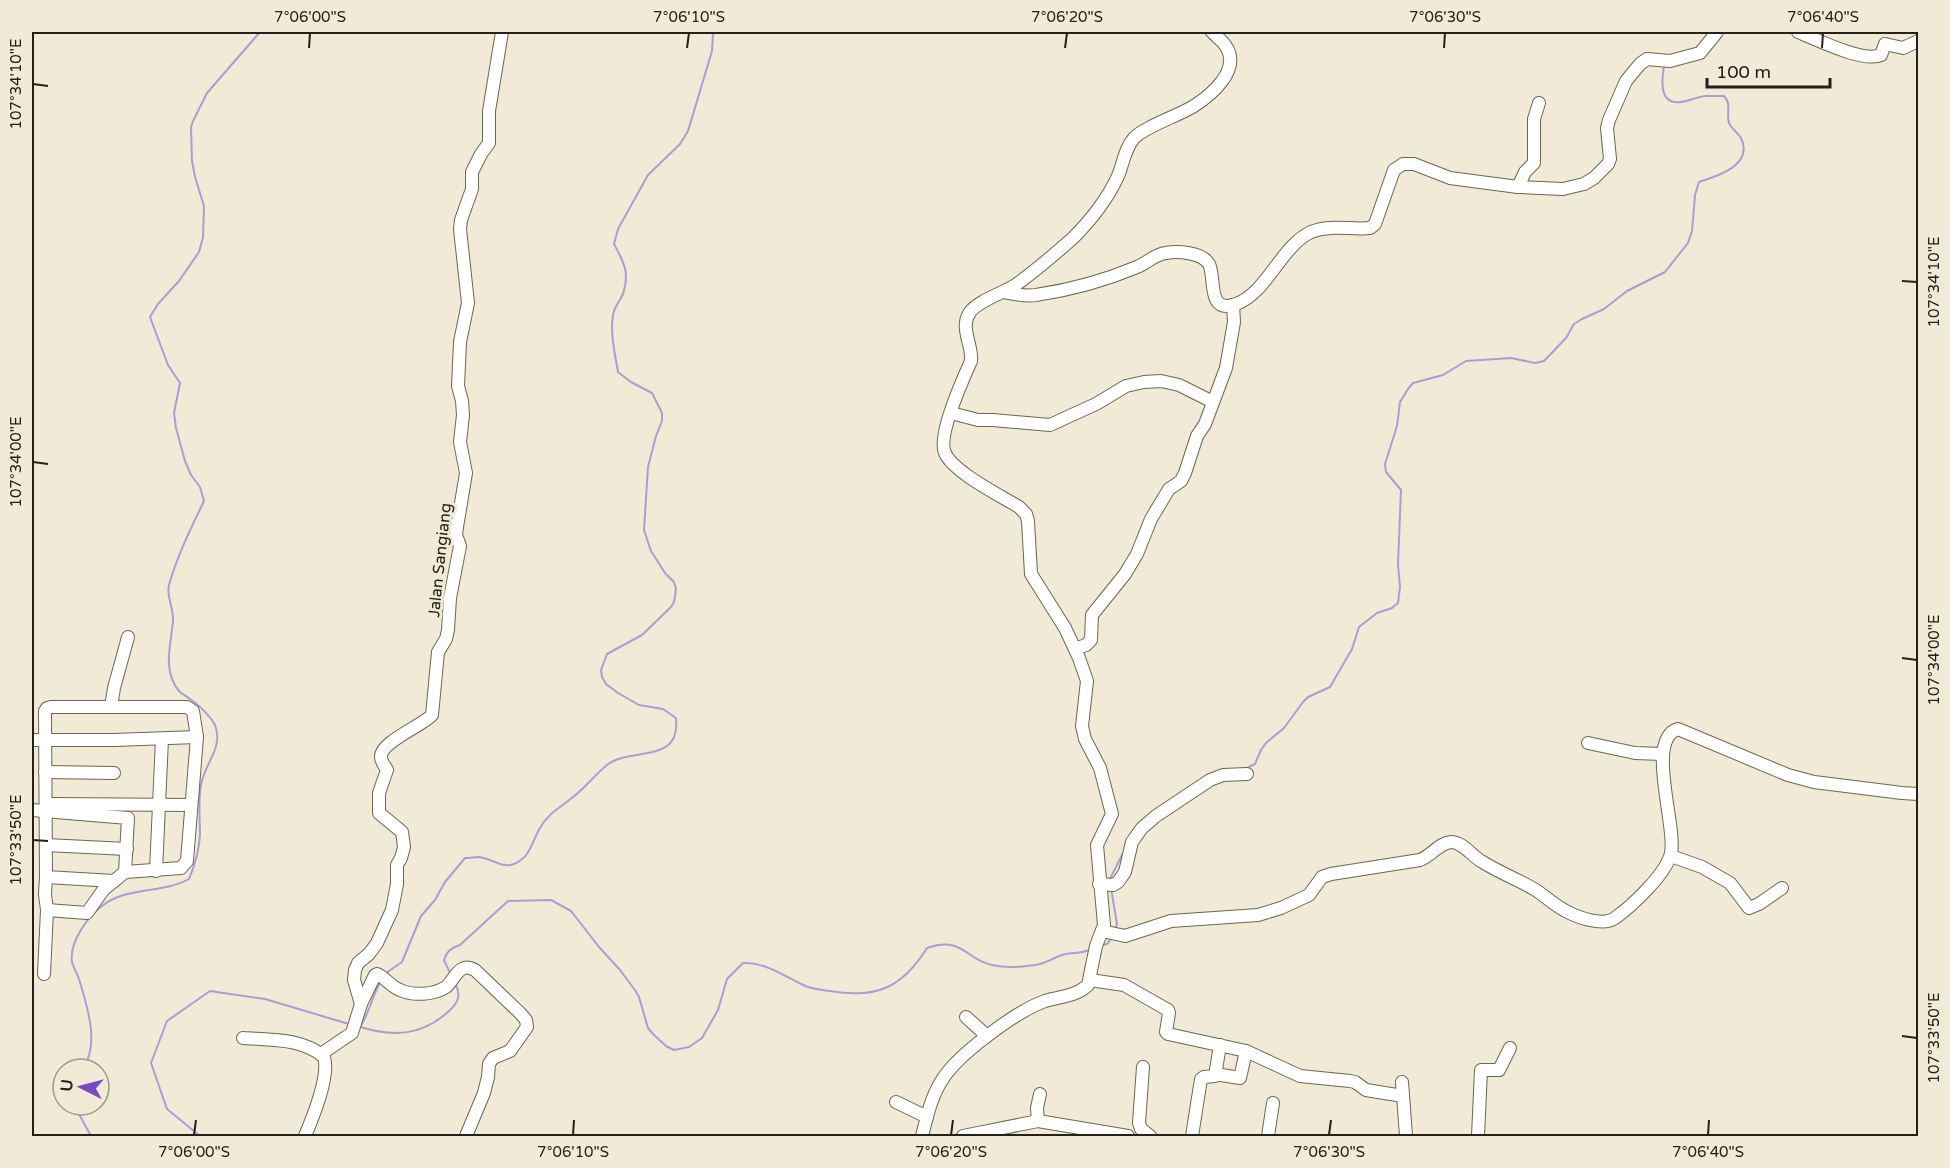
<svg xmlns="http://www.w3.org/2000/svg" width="1950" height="1168" font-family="'Varela Round',sans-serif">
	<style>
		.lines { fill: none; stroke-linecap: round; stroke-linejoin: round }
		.stream { stroke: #ab9ed2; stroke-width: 2 }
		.minor-casing { stroke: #6c6755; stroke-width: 14 }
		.minor { stroke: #fff; stroke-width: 12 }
		.ticks { fill: none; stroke: #232119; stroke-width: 2 }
		.labels { text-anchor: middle; stroke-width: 6; stroke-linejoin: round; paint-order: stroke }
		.street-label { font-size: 16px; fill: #232119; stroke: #f0ead6 }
		.neatline { fill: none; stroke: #232119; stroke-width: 2 }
		.ticks-label { font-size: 15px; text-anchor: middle; fill: #232119 }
	</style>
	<rect width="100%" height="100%" fill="#f0ead6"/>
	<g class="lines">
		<g class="stream">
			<polyline points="1704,39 1709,32"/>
			<path d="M 1245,769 L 1255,764 L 1261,750 L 1266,743 L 1284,728 L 1303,702 L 1308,697 L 1330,687 L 1352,649 L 1359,627 L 1377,613 L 1392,608 L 1398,603 L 1400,587 L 1398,564 L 1401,490 L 1386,472 L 1385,464 L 1397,426 L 1400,402 L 1408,389 L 1413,383 L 1443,375 L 1466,361 L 1511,358 L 1535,363 L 1544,361 L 1566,338 L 1574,324 L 1582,319 L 1604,309 L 1627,291 L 1665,272 L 1688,243 L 1692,231 L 1695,195 L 1699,182 C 1718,176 1754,165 1741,138 C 1738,133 1731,128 1729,123 C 1726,113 1732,104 1724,96 C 1718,96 1711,96 1705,96 C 1697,97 1689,101 1681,102 C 1658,105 1662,79 1664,66"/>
			<polyline points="1110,879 1123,853"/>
			<polyline points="1111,888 1117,924 1115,930"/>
			<polyline points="1100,946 1107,944 1112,938"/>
			<path d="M 386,973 L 402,962 L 421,916 L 435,900 L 445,882 L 465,858 C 470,858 475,857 479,857 C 491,858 502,869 514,864 C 531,857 532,841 540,828 C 549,811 567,804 580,791 C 589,783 597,773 607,765 C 632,746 681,765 676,718 L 663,709 L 639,705 L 618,693 L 606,684 L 602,677 L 601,670 L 607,654 L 642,635 L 671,607 L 674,602 L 676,589 L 674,582 L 665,573 L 651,551 L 644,530 L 648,467 L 656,436 L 662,421 L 662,413 L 652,393 L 631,382 L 618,372 C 615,354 610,334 613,315 C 614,307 620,301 623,294 C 630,272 624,263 614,244 L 618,229 L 648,175 L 680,144 L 688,131 L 712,51 L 713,32"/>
			<path d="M 451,975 L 444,960 C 447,951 451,948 460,945 L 508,901 L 551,900 L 571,911 L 599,947 L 620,970 L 635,990 L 639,997 L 648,1028 L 653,1034 L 666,1046 L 674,1050 L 689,1047 L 702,1038 L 718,1010 L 727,979 L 743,963 C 765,962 784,976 803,985 C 811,989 821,990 830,991 C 876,999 902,988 927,948 C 964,936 964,959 992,965 C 1005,968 1022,967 1035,965 C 1045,964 1053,958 1062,955 C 1071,952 1080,954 1089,950"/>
			<path d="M 360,1027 C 394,1037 422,1036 449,1011 C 459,1002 461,995 455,983"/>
			<path d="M 360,1027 C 370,1012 372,996 381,981"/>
			<path d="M 83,1069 C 100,1043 87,1006 79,979 C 77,973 73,967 72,962 C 69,943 87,917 102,906 C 127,886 162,894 189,879 C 195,865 199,850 200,835 C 200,818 198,802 201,785 C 204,764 224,748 215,725 C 211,717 198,704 190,699 C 187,696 181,694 179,691 C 162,670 171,645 173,621 C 174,609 166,596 169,585 C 177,556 191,528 204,501 L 200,487 L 191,475 L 185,461 L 176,428 L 174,413 L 180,383 L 168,365 L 150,317 L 158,304 L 179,281 L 199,252 L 203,237 L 204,206 L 195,177 L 192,161 L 191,127 L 193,121 L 207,93 L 260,32"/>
			<polyline points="74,1105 91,1136"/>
			<polyline points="200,1136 167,1109 151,1063 167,1021 210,991 265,999 349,1024"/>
		</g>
		<g class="minor-casing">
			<g id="minor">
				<path d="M 1798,32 C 1816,39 1863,63 1881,55 L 1885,44 L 1903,48 L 1918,41"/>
				<polyline points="1518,187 1525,172 1534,163 1534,119 1539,103"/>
				<path d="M 1004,292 C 1015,294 1026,297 1036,295 C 1070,290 1106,280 1137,267 C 1147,263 1155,254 1166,253 C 1177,251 1202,252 1209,264 C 1216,277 1206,315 1236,304 C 1267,293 1281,246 1311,232 C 1330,224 1351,230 1370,228 L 1375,224 L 1394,170 L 1403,164 L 1414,164 L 1450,178 L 1518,187 L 1563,189 L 1584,184 L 1594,178 L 1608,164 L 1610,159 L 1607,128 L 1609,120 L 1626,81 L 1640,64 L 1647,59 L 1670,61 L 1700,53 L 1717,32"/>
				<polyline points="951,413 978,420 993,420 1050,425 1096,404 1126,386 1144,382 1161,381 1179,385 1213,402"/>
				<polyline points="1075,649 1086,645 1091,640 1092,615 1125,574 1137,554 1151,519 1169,489 1181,481 1185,473 1197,436 1205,424 1226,368 1234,322 1233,305"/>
				<polygon points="51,707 187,707 193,711 197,737 187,861 181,868 125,872 114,881 46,877 45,711 47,708"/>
				<polyline points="111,707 114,688 128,637"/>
				<polyline points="32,740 114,740 197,737"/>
				<polyline points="1588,743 1635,753 1662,754"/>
				<polyline points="45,772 114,773"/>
				<polyline points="49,804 191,805"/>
				<polyline points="32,810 128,818 125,872"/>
				<polyline points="46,845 127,849"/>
				<polyline points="1671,856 1702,867 1730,883 1749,908 1759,904 1782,888"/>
				<polyline points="156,871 162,739"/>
				<polyline points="1099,884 1113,885 1118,882 1125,872 1132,842 1142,828 1156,816 1210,780 1223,775 1247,774"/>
				<polyline points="47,910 87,913 104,889 114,881"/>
				<path d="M 1102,931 L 1125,936 L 1171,921 L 1258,915 L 1281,908 L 1309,895 L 1322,877 L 1331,874 L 1420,860 C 1431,856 1439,843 1451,842 C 1463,842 1472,856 1481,861 C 1498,872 1517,879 1534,889 C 1544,895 1553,904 1564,910 C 1576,917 1603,927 1615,918 C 1632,906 1667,873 1671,853 C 1677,826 1645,739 1678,729 L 1788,775 L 1814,782 L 1902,793 L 1918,794"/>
				<polyline points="44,974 47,910 45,894 46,877"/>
				<polyline points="1090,980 1124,985 1168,1010 1169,1013 1166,1032 1168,1034 1246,1051 1300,1076 1350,1081 1355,1082 1366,1090 1403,1096"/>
				<path d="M 361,1004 L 354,980 L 355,970 L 358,963 L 369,954 L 377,943 L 392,910 L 397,884 L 397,865 L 401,858 L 404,847 L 402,832 L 379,813 L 379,793 L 387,770 C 385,766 381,762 381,757 C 380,742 422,726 432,715 L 438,652 L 446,639 L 448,630 L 450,598 L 460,546 L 456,535 L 457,527 L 466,473 L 460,442 L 463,415 L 462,401 L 458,386 L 460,342 L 468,303 L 460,229 L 461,220 L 472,189 L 472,172 L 481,154 L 489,143 L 489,111 L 502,32"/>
				<polyline points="966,1017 987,1036"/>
				<path d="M 243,1038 C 270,1040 303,1038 324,1057 C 330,1076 313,1117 305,1136"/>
				<path d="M 321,1054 L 352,1033 L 361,1004 L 375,975 L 377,974 C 386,978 391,987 400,990 C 413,996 434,995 446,987 C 452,982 455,973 462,969 C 466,966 471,968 475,970 L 521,1014 L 526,1020 L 527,1027 L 510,1051 L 493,1058 L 489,1064 L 488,1077 L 484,1093 L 466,1136"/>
				<polyline points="1143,1067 1139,1123 1141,1129 1150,1136"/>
				<polyline points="1215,1074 1240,1078 1246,1051"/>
				<polyline points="1402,1082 1406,1136"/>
				<polyline points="896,1102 927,1117"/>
				<polyline points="1038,1121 1037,1108 1040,1094"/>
				<path d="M 922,1136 C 927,1117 931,1097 942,1080 C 958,1054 1017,1011 1045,1001 C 1061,996 1075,997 1088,985 L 1096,946 L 1104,925 L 1097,845 L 1112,814 L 1100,768 L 1085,739 L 1082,726 L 1087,681 L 1079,658 L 1065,628 L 1031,574 L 1028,521 L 1026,514 L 1019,507 C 1001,496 953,472 945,453 C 937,436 963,379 971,361 C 973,345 959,328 970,312 C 979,300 1004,293 1017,284 C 1036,270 1055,254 1073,238 C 1092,219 1107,200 1118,176 C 1123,164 1125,148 1134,138 C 1146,126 1178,116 1194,106 C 1211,95 1240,71 1227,48 C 1224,42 1217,37 1212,32"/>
				<polyline points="963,1136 1038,1121 1128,1136"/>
				<polyline points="1192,1136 1201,1079 1204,1077 1215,1076 1220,1045"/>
				<polyline points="1268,1136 1273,1103"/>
				<polyline points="1478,1136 1481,1070 1499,1070 1510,1048"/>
			</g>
		</g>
		<use href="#minor" class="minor"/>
	</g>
	<path class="ticks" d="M 309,48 L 310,33M 687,48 L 689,33M 1065,48 L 1067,33M 1444,48 L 1445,33M 1822,48 L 1823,33M 33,84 L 48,86M 1902,281 L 1917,282M 33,462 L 48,464M 1902,658 L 1917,660M 33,840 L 48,841M 1902,1036 L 1917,1038M 194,1135 L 196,1120M 573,1135 L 574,1120M 951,1135 L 953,1120M 1329,1135 L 1331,1120M 1708,1135 L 1709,1120"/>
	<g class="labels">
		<g class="street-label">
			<text transform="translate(439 560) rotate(-84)" y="6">Jalan Sangiang</text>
		</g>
	</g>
	<rect width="1950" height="1168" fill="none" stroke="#f0ead6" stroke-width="66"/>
	<g transform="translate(81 1087) rotate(276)"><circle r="28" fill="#f0ead6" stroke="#9e9a8a" stroke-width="1.5"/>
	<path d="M0-4.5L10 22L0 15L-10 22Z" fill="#754ac3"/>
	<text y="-9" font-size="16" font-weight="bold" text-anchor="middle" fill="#232119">U</text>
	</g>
	<path d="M1707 78v9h123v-9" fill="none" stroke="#232119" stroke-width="3"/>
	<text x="1716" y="78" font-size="18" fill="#232119" stroke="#f0ead6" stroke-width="4.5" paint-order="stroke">100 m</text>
	<rect x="33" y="33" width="1884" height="1102" class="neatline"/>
	<g class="ticks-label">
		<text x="310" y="22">7°06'00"S</text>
		<text x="689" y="22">7°06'10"S</text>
		<text x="1067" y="22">7°06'20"S</text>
		<text x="1445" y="22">7°06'30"S</text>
		<text x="1823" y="22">7°06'40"S</text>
		<text transform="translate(16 84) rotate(-90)" y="5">107°34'10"E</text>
		<text transform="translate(1934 282) rotate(-90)" y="5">107°34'10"E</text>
		<text transform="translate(16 462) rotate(-90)" y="5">107°34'00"E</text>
		<text transform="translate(1934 660) rotate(-90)" y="5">107°34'00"E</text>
		<text transform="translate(16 840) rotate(-90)" y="5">107°33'50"E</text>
		<text transform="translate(1934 1038) rotate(-90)" y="5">107°33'50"E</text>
		<text x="194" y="1157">7°06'00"S</text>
		<text x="573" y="1157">7°06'10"S</text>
		<text x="951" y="1157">7°06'20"S</text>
		<text x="1329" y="1157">7°06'30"S</text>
		<text x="1708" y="1157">7°06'40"S</text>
	</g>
</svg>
